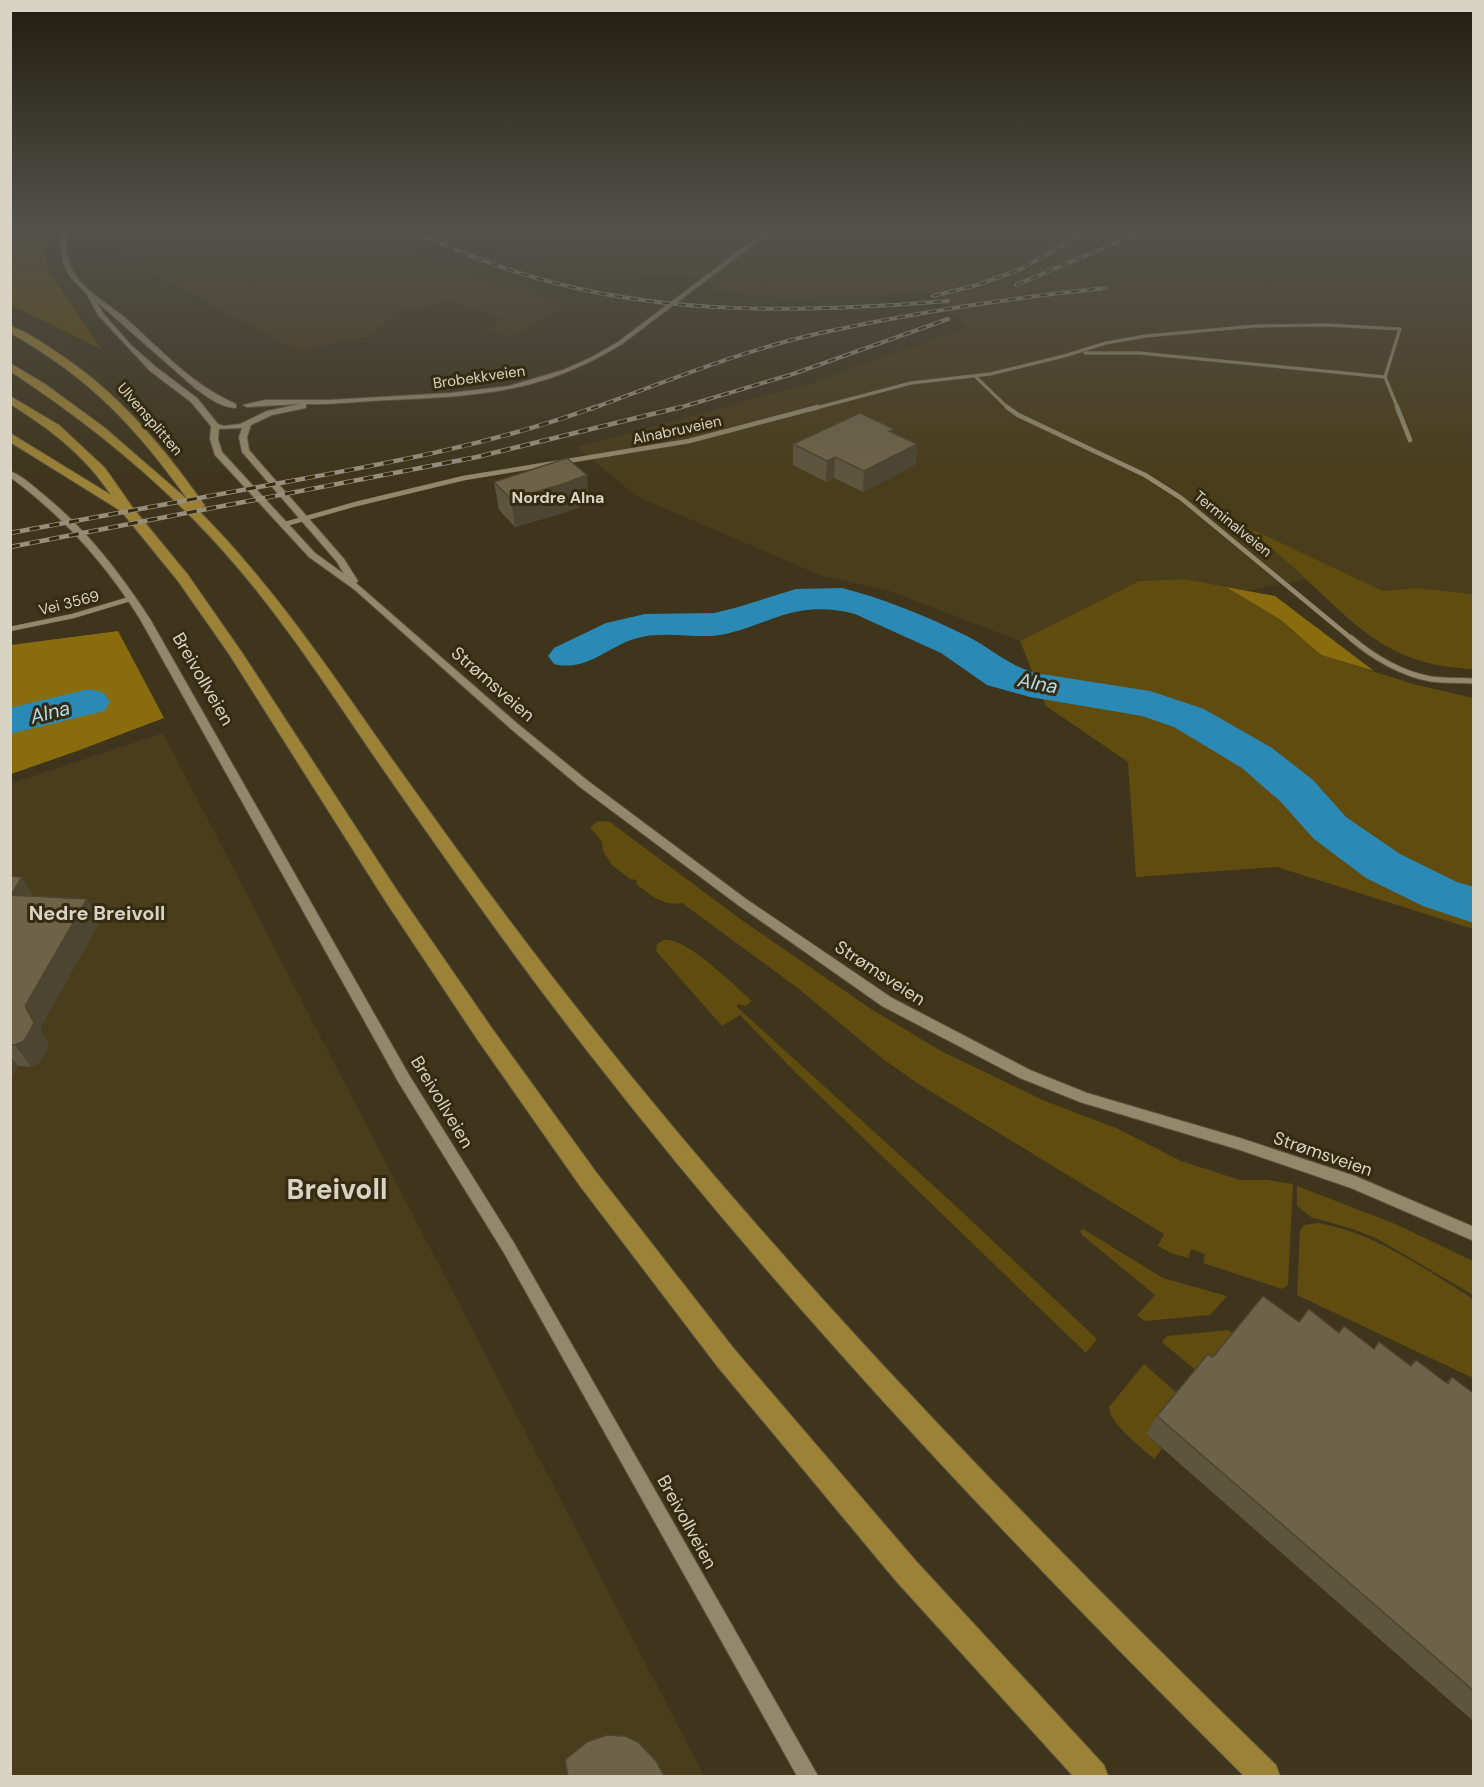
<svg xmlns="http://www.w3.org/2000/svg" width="1484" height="1787" font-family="'DM Sans',sans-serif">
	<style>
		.built { fill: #493d1c }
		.green { fill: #604c0f }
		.forest { fill: #886c0d }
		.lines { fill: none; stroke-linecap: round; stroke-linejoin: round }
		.river { fill: #2b8ab5; fill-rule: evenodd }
		.street-far2-casing { stroke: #5b533d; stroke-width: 4 }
		.street-far1-casing { stroke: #5b533d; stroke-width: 5 }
		.street-casing { stroke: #5b533d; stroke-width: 7 }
		.secondary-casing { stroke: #5b533d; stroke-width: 2 }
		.highway-casing { stroke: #5b533d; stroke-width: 2 }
		.street-far2 { stroke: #92886c; stroke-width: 3 }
		.street-far1 { stroke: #92886c; stroke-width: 4.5 }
		.street { stroke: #92886c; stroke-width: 5 }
		.secondary { fill: #92886c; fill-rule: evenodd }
		.highway { fill: #9c8236; fill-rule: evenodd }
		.rail-far1-casing { stroke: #978f7c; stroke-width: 4 }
		.rail-casing { stroke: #978f7c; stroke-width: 4.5 }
		.rail-far1 { stroke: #342b11; stroke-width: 2; stroke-dasharray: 8; stroke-linecap: butt }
		.rail { stroke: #342b11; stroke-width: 3; stroke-dasharray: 10; stroke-linecap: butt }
		.wall { fill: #5e553e }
		.shaded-wall { fill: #4c4532 }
		.building { fill: #6d6348; stroke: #4c4532; stroke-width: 1.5 }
		.labels { text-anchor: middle; stroke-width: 6; stroke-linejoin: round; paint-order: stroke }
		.far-street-label { font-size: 15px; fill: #d9d3c4; stroke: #342b11 }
		.far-neighbourhood-label { font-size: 16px; font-weight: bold; fill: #d9d3c4; stroke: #342b11 }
		.street-label { font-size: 18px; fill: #d9d3c4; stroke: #342b11 }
		.water-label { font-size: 20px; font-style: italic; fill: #b0dbf2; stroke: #342b11 }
		.neighbourhood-label { font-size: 20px; font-weight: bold; fill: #d9d3c4; stroke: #342b11 }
		.near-district-label { font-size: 28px; font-weight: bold; fill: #d9d3c4; stroke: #342b11 }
	</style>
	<rect width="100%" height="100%" fill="#3e351c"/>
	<g class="built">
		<polygon points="115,227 359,227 381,240 447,268 527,289 564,308 510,337 484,331 502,318 447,301 397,312 369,337 298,351 147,271 115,240"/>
		<polygon points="421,227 1473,227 1473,594 1416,588 1383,591 1250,529 1307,579 1246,591 1186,579 1139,581 1020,641 887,590 822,576 636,496 577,447 809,384 967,327 929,292 790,299 710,290 721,282 687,277 586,270 438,236"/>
		<polygon points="163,733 704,1776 11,1776 10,784"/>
	</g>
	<g class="green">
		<polygon points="10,227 54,227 44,253 50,272 101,349 11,305"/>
		<path d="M 1247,527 L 1383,591 L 1416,588 L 1473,594 L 1473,669 C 1395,666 1363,633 1309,582 C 1289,563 1268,545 1247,527 Z"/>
		<polygon points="1186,579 1226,587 1281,620 1321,655 1413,684 1473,698 1473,929 1277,867 1136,877 1128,762 1046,706 1020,641 1139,581"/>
		<path d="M 598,821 L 610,822 L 743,921 L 871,1009 L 941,1051 L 1045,1101 L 1116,1128 L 1181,1161 L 1240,1180 L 1267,1180 L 1293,1184 L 1288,1285 L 1282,1289 L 1203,1263 L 1205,1254 L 1191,1249 L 1188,1258 L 1171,1253 L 1158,1246 L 1164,1234 L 917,1083 L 883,1059 L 799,989 L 682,903 C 663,907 651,895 636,884 L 637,880 L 630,879 L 612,865 L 603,851 L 602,842 L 590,827 Z"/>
		<path d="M 664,940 C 686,937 735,986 752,1001 L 746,1006 L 738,1004 L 737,1007 L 959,1209 L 1097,1339 L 1086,1353 L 795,1072 L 740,1015 L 722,1026 L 656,951 L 657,944 Z"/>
		<polygon points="1297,1186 1393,1223 1473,1261 1473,1295 1378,1239 1353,1229 1311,1217 1297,1206"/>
		<path d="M 1318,1223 C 1375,1233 1425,1269 1473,1299 L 1473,1378 L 1297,1295 L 1300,1231 L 1304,1225 Z"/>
		<polygon points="1083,1229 1163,1278 1227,1296 1210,1315 1145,1321 1137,1315 1155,1295 1082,1235 1080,1231"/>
		<polygon points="1228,1330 1237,1337 1204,1377 1162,1342 1167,1336"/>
		<path d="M 1144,1364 L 1179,1395 L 1147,1435 L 1162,1449 L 1154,1459 C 1142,1448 1109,1423 1109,1407 Z"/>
	</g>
	<g class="forest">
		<polygon points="1226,587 1275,596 1374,671 1321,655 1281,620"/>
		<polygon points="118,631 164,718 77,751 11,774 11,645"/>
	</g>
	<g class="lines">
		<g class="river">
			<path d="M 842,588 C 885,599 926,616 967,636 C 991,648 1007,665 1035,673 L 1150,691 L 1204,709 L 1272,748 L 1313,780 L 1346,817 L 1400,854 L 1457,882 L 1474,887 L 1474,923 L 1423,906 L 1366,878 L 1314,839 L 1281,802 L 1242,768 L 1174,727 L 1142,716 L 1030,697 L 987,685 L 941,653 L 855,614 C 838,609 817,608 800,611 C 771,616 744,633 712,636 C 687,637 658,631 634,639 C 606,648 586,672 554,664 L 548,656 L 554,648 L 606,623 L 645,614 L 714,613 L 735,608 L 796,589 Z"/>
			<polygon points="89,689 104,693 110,702 104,711 10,734 10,708"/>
		</g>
		<g class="street-far2-casing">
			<g id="street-far2">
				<polyline points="1085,353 1139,353 1385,377"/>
				<polyline points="976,377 1009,409"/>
				<polyline points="812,409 911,383 990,374 1064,356 1106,343 1146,336 1255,326 1327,325 1400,329 1385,377 1398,409"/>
			</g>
		</g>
		<g class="street-far1-casing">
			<g id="street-far1">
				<polyline points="1007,407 1018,415 1145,475 1181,498 1353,640"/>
				<polyline points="1397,407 1410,440"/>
				<polyline points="282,525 356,504 464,478 689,441 818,407"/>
				<polyline points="10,629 73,616 133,598"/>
			</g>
		</g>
		<g class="street-casing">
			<path id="street" d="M 1351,638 C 1373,657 1402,674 1431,679 C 1445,681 1460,680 1474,681"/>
		</g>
		<g class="secondary-casing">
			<g id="secondary">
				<path d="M 63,227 L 69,227 C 64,242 66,258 73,271 C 84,291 107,303 124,317 C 161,349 190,384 236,404 L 236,408 C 222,408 207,397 196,389 L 97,302 L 103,313 L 131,345 L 156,367 L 197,398 L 218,424 L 224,426 L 240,424 L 267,411 L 300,404 L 247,407 L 243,405 L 265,400 L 329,400 L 450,393 L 509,386 L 563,370 L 590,358 L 618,342 L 770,227 L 777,227 L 622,344 C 543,393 479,396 389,400 C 361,401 333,405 306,404 L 306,408 L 272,415 L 251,425 L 247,437 L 249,450 L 344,559 L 358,581 L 356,583 L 519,725 L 588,781 L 746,899 L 892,998 L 1030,1070 L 1087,1093 L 1240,1138 L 1355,1176 L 1474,1227 L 1474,1241 L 1351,1188 L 1240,1150 L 1080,1102 L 1020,1078 L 882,1006 L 738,905 L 580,787 L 511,729 L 355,590 L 309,557 L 215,455 L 210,439 L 211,426 L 191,402 L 150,371 L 98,315 L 86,293 L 71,278 L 64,266 L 60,243 ZM 242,428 L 239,437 L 242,452 L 337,562 L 344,574 L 315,553 L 222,452 L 218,439 L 219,429 Z"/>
				<path d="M 10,471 C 23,476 34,487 44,495 C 87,530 120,573 150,619 L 409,1075 L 514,1243 L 818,1776 L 797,1776 L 504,1253 L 399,1083 L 140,619 C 105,563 63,516 10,477 Z"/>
			</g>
		</g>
		<g class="highway-casing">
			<g id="highway">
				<path d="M 10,326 C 26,331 41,342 55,351 C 117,391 163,446 205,506 L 198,510 C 271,583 328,668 387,752 C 453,845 520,937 591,1026 C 800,1290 1036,1531 1276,1765 L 1280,1776 L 1244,1776 C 1015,1548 791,1313 592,1057 C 516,960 446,860 376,759 C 330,692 286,623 232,561 C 168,487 92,425 10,371 L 10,363 L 45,384 L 105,428 L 188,500 C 136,427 89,377 10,333 Z"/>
				<path d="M 10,396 L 59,425 L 105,468 L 133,508 L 188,575 L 243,654 L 398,892 L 491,1027 L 596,1172 L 735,1350 L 916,1561 L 1104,1765 L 1108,1776 L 1073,1776 L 896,1581 L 717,1366 L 580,1186 L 477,1039 L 386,902 L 229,654 L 178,581 L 121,511 L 10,442 L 10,433 L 111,495 C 84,454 51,430 10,404 Z"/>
			</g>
		</g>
		<use href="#street-far2" class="street-far2"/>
		<use href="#street-far1" class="street-far1"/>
		<use href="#street" class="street"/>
		<use href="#secondary" class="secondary"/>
		<use href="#highway" class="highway"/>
		<g class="rail-far1-casing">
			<g id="rail-far1">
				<path d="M 402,227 C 445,246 488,264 533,277 C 668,317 810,312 948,301"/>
				<polyline points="1016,285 1153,227"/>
				<polyline points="933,296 977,285 1021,269 1095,227"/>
				<path d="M 591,409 C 668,381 745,349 825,332 C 918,312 1011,298 1105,288"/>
				<polyline points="675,409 793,374 948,319"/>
			</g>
		</g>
		<g class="rail-casing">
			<g id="rail">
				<path d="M 10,533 C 104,516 197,498 291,481 C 394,462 497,443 595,407"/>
				<polyline points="10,547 477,457 681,407"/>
			</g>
		</g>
		<use href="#rail-far1" class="rail-far1"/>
		<use href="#rail" class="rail"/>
	</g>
	<g class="wall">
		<polygon points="893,433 917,444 915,465 863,492 834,478 826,482 793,465 793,444"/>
		<polygon points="494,482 589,503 566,512 515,527 499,510"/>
		<polygon points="10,876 34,896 87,899 100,921 40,1028 49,1045 39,1063 31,1067 18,1066 10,1080"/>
		<polygon points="1344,1326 1374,1349 1379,1342 1410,1366 1416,1360 1446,1383 1452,1377 1473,1393 1473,1721 1146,1434 1157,1416 1213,1357 1338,1332"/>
	</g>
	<g class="shaded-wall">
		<polygon points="917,444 915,465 863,492 864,471"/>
		<polygon points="835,457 834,478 826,482 827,461"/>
		<polygon points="587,475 589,503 566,512 515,527 511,499"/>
		<polygon points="22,877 36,900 11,895"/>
		<polygon points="87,899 100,921 40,1028 49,1045 39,1063 31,1067 15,1045 25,1006"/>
		<polygon points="10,1056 18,1066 10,1080"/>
	</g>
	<g class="building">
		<polygon points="860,413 894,429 889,431 917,444 864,471 835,457 827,461 793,444"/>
		<polygon points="567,458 587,475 563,484 511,499 494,482"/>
		<polygon points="10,876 22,877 11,895 87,899 25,1006 34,1023 24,1041 15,1045 10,1045"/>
		<polygon points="1263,1296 1299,1322 1309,1309 1339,1333 1344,1326 1374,1349 1379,1342 1411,1366 1416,1360 1448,1384 1452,1377 1473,1393 1473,1690 1157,1416 1208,1354 1213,1357"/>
		<polygon points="607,1735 625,1736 638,1742 656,1761 664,1776 568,1776 565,1760 587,1742"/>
	</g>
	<linearGradient id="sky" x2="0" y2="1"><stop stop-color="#221d0f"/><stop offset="0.48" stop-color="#52514b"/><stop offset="1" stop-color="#52514b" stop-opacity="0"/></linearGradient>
	<rect width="1484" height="477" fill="url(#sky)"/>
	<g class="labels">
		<g class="far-street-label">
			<text transform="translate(479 377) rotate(-8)" y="5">Brobekkveien</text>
			<text transform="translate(150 419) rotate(49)" y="5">Ulvensplitten</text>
			<text transform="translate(677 430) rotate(-12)" y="5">Alnabruveien</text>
			<text transform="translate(1233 524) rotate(39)" y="5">Terminalveien</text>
			<text transform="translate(69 603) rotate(-14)" y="5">Vei 3569</text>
		</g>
		<g class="far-neighbourhood-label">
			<text x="558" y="503">Nordre Alna</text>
		</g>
		<g class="street-label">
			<text transform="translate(203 679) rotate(60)" y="6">Breivollveien</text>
			<text transform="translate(493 684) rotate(41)" y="6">Strømsveien</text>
			<text transform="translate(880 973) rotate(33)" y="6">Strømsveien</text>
			<text transform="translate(442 1102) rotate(59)" y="6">Breivollveien</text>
			<text transform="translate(1323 1154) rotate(19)" y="6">Strømsveien</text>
			<text transform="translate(687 1522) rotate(61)" y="6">Breivollveien</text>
		</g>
		<g class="water-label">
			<text transform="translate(1038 683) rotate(11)" y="7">Alna</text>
			<text transform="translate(50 712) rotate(-14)" y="7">Alna</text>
		</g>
		<g class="neighbourhood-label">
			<text x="97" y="920">Nedre Breivoll</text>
		</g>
		<g class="near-district-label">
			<text x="337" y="1199">Breivoll</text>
		</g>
	</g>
	<rect width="1484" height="1787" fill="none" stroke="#d9d3c4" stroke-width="24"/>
</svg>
